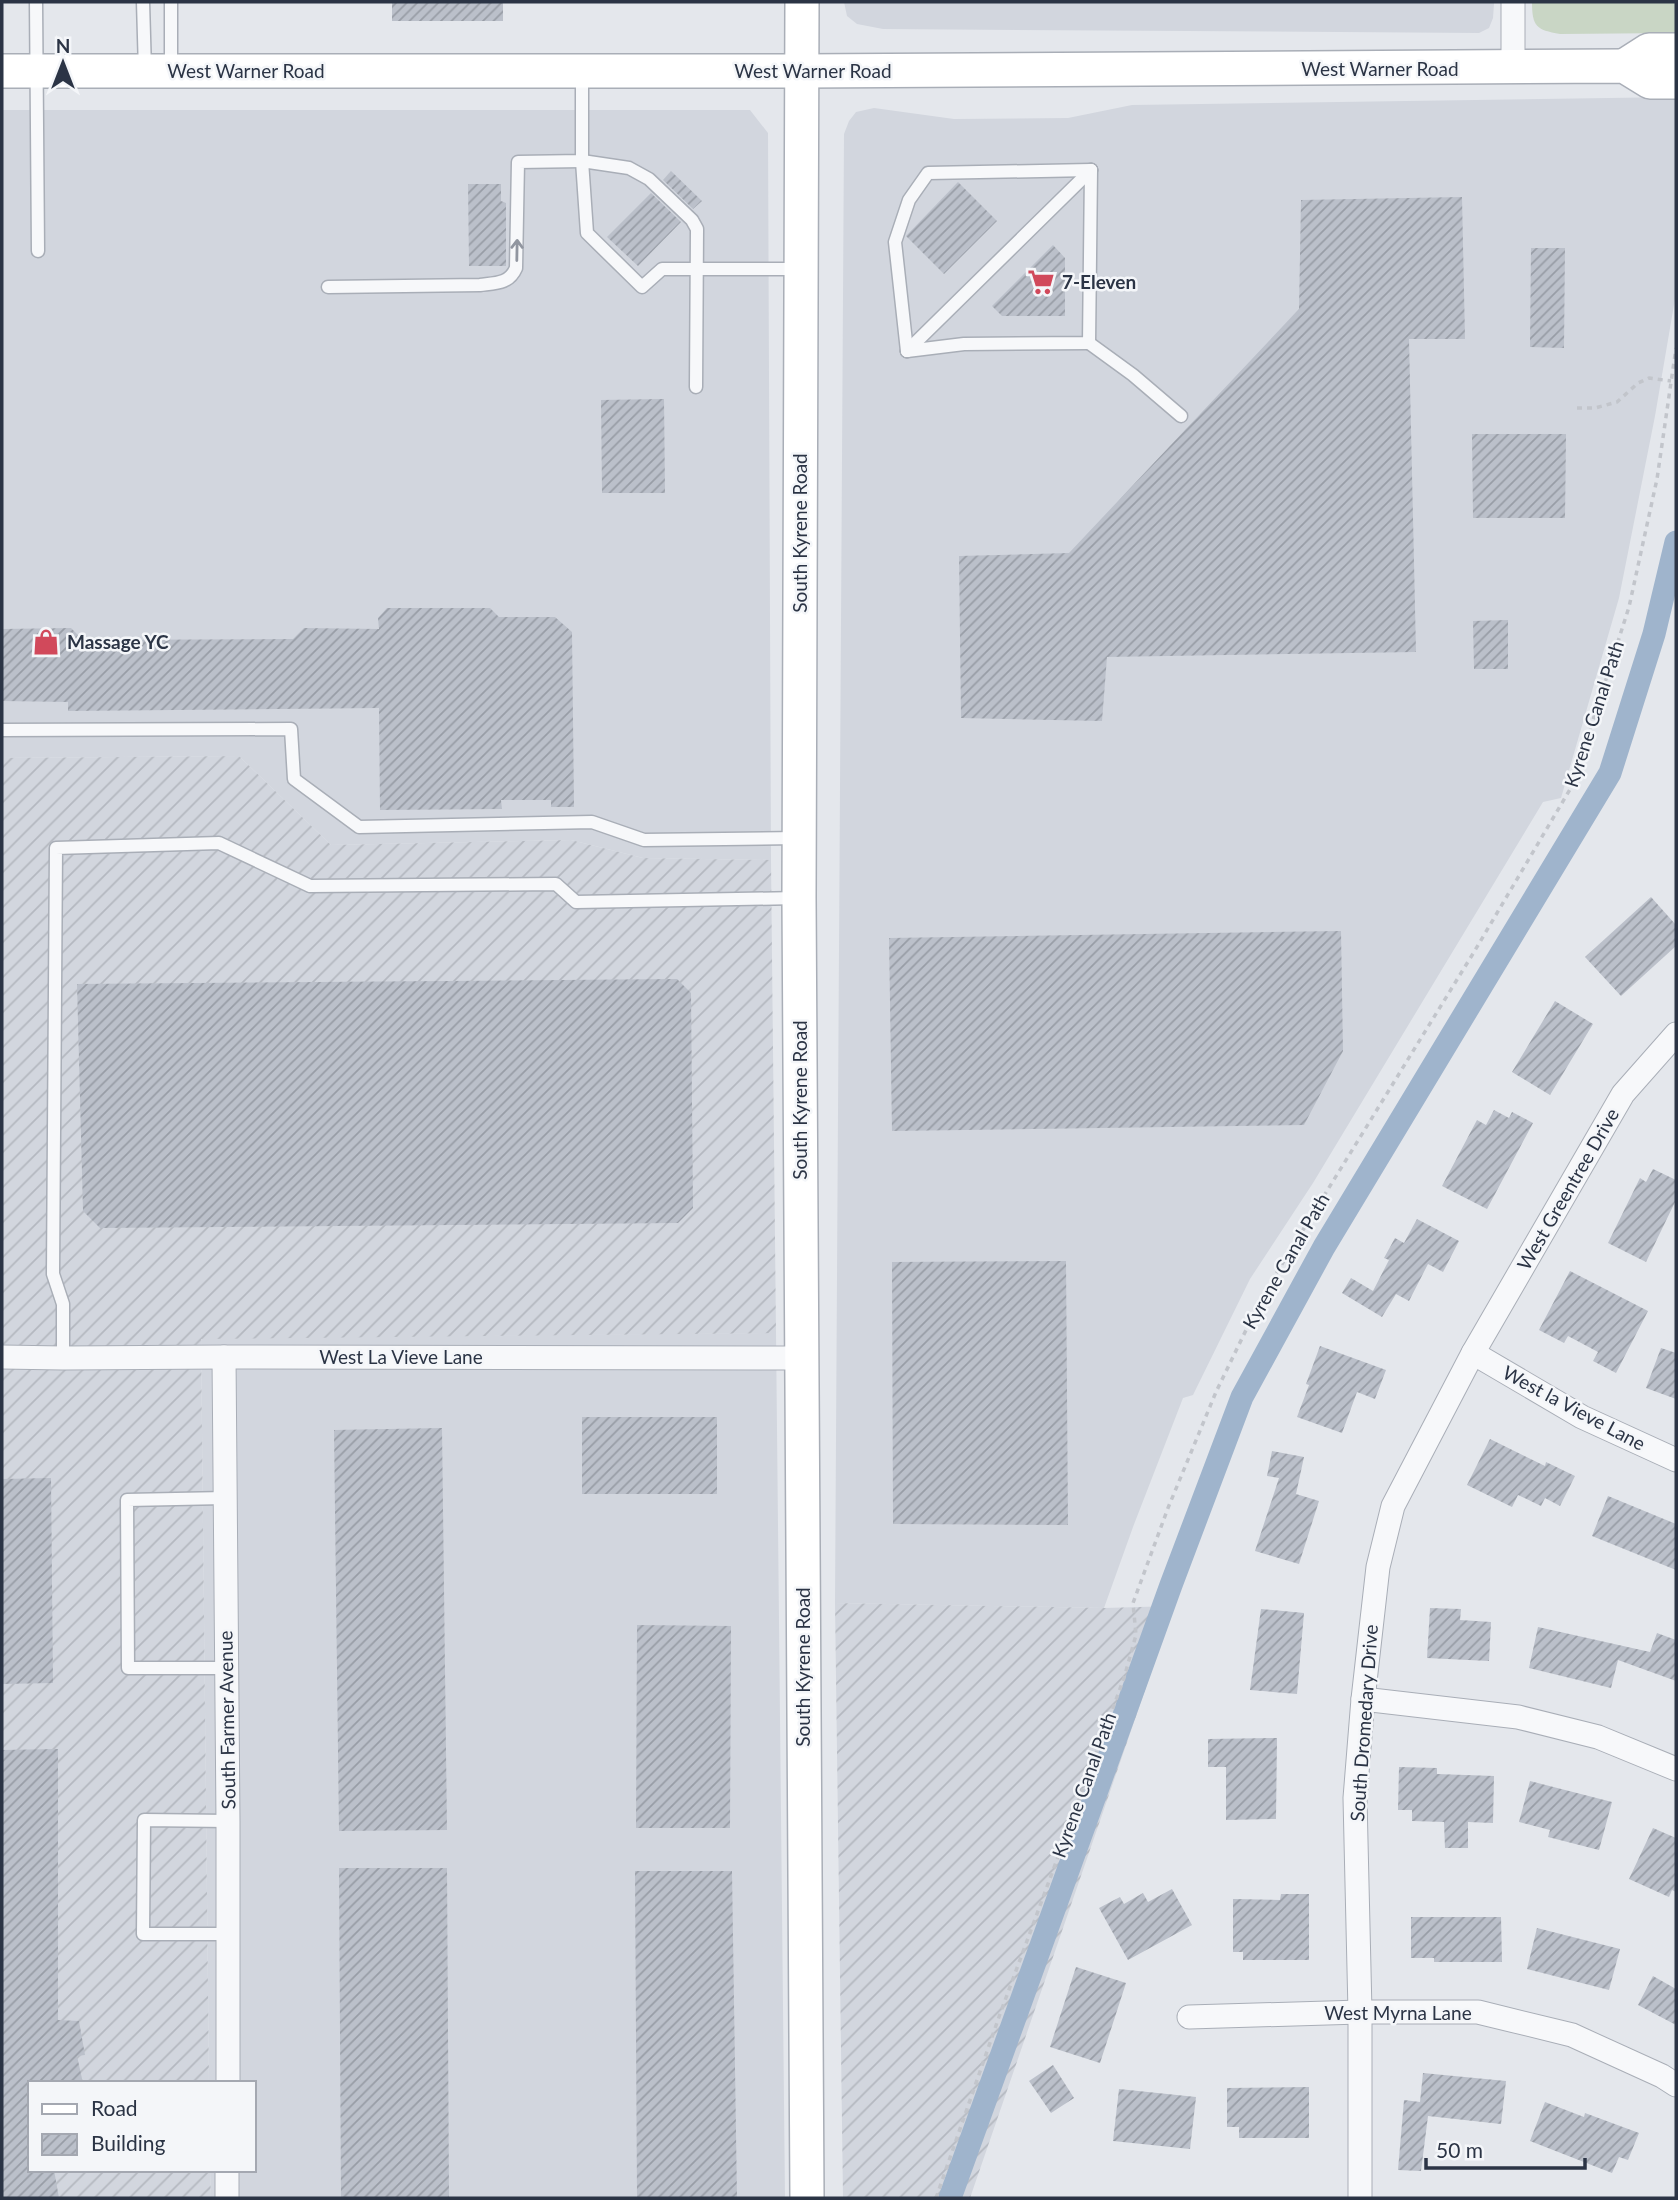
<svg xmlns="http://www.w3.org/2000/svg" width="1678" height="2200" font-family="Lato,sans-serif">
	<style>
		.built { fill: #d2d6de }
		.industrial { fill: url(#industrial-furrows) }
		.green { fill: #c9d6c5 }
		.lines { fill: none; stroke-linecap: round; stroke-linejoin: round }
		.canal { stroke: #9fb4cc; stroke-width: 23 }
		.building { fill: url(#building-hatch) }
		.service-casing { stroke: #a9aeb7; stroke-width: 15 }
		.minor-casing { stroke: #a9aeb7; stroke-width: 25 }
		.secondary-casing { stroke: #a9aeb7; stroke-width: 36 }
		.path { stroke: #c2c5cb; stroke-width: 3.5; stroke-dasharray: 5 5; stroke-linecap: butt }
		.service { stroke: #f7f8fa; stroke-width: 12 }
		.minor { stroke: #f7f8fa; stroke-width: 23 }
		.secondary { stroke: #fff; stroke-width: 33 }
		.oneway { stroke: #9196a0 }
		.labels { text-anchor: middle; stroke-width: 5; stroke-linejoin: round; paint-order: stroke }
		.street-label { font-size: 19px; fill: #2b3445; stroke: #f4f6f9 }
		.poi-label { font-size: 19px; font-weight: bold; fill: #2b3445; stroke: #f4f6f9; text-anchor: start }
	</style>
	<defs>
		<pattern id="industrial-furrows" width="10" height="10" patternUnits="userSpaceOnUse" patternTransform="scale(1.75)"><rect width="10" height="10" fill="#d2d6de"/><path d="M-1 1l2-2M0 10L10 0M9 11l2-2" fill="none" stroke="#b4b8c0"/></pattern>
		<pattern id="building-hatch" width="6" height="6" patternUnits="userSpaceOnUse" patternTransform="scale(1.75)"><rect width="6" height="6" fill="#bbc0ca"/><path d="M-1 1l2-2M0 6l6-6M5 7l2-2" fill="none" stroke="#989da6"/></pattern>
	</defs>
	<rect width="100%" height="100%" fill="#e4e7ec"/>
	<g class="built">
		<polygon points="844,2 1494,2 1494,4 1493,18 1489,28 1479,33 883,29 857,24 847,16"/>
		<polygon points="1676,97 1676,293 1655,416 1619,598 1561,798 1543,802 1313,1183 1250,1279 1193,1395 1183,1398 1133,1527 1104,1608 835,1603 844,134 849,121 856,112 874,108 954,119 1068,118 1132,105"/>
		<polygon points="2,110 750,110 768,133 771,860 643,858 571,840 331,845 239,756 2,758"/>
		<polygon points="776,1333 785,2198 211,2198 210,2170 254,2170 254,2083 209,2083 201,1338"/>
	</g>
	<g class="industrial">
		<polygon points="239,756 331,845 571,840 643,858 771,860 776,1333 201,1339 209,2083 30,2083 30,2170 210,2170 211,2198 2,2198 2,758"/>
		<polygon points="835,1603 1104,1608 1174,1606 970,2198 843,2198"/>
	</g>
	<path class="green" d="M 1532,2 L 1676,2 L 1676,33 L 1560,34 C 1536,30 1532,26 1532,2 Z"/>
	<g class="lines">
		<polyline class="canal" points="950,2198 1171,1585 1242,1397 1324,1247 1610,773 1654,634 1676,542"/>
	</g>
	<g class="building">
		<rect x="392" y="2" width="111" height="19"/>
		<polygon points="671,171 702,201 693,209 663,180"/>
		<polygon points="958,182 997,221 944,274 906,236"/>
		<polygon points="468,184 501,184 501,201 506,203 506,266 469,266"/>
		<polygon points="651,193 681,222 638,266 607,237"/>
		<polygon points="1462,197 1465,339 1409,339 1416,652 1107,657 1102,721 961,718 959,556 1069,553 1299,309 1301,200"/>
		<polygon points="1053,245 1065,258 1065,316 1002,316 992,306"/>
		<polygon points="1531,248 1565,248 1564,348 1530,347"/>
		<polygon points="664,399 665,493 602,493 601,400"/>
		<polygon points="1472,434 1566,434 1565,518 1473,518"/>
		<polygon points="387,608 490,608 499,617 555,617 572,632 574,807 551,807 551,800 501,800 502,809 380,810 379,708 68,711 68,702 2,701 2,629 71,628 83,640 293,639 304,628 379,629 378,618"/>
		<polygon points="1508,620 1508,669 1474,669 1473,621"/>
		<polygon points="1651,897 1676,925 1676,946 1621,996 1585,957"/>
		<polygon points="1341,931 1343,1051 1304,1125 892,1131 889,938"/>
		<polygon points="677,979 691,993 693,1208 678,1223 100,1228 83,1211 77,984"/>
		<polygon points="1555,1001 1593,1024 1550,1095 1512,1072"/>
		<polygon points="1494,1110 1509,1118 1512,1112 1533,1123 1487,1209 1442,1186 1477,1120 1486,1125"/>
		<polygon points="1653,1169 1676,1180 1676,1200 1646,1262 1608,1243 1640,1178 1646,1182"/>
		<polygon points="1417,1219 1459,1241 1443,1272 1428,1264 1409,1301 1396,1294 1382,1317 1342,1293 1351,1278 1373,1291 1389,1260 1384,1258 1395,1238 1404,1243"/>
		<polygon points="1066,1261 1068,1525 893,1524 892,1262"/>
		<polygon points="1570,1271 1648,1311 1616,1373 1593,1361 1598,1352 1568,1336 1564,1343 1539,1330"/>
		<polygon points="1320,1346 1386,1370 1375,1399 1357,1392 1342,1433 1297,1417 1309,1385 1306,1384"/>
		<polygon points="1661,1348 1676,1353 1676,1399 1646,1388"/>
		<rect x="582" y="1417" width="135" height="77"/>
		<polygon points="442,1428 447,1830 339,1831 334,1430"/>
		<polygon points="1490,1439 1545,1466 1546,1462 1575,1476 1560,1506 1545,1498 1541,1506 1518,1495 1512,1507 1467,1485"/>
		<polygon points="1272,1451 1304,1457 1296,1494 1319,1501 1299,1564 1255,1551 1279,1478 1267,1476"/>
		<polygon points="51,1478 53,1683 2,1684 2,1479"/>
		<polygon points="1608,1496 1676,1524 1676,1570 1592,1536"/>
		<polygon points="1430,1608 1461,1609 1460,1620 1491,1622 1489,1661 1427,1658"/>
		<polygon points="1261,1609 1304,1613 1297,1694 1250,1690"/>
		<polygon points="637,1625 731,1626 730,1828 636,1828"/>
		<polygon points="1538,1627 1650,1652 1657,1633 1676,1640 1676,1681 1618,1660 1611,1688 1529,1668"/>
		<polygon points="1277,1738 1276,1819 1226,1820 1226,1767 1208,1767 1208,1739"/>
		<polygon points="58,1749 58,2020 79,2021 85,2055 77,2056 83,2083 30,2083 30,2170 54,2170 59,2198 2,2198 2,1750"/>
		<polygon points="1399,1767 1437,1768 1437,1774 1494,1776 1493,1823 1468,1822 1468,1848 1445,1848 1444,1822 1412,1821 1412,1810 1398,1810"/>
		<polygon points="1530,1781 1612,1802 1599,1850 1548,1837 1550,1830 1519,1822"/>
		<polygon points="1653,1828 1676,1838 1676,1892 1672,1890 1669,1897 1629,1879"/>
		<polygon points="339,1868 447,1868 449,2198 341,2198"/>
		<polygon points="635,1871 732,1871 737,2198 637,2198"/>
		<polygon points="1172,1889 1192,1925 1128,1960 1099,1908 1120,1897 1124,1904 1143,1893 1148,1902"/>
		<polygon points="1281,1894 1309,1894 1309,1960 1243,1960 1243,1952 1233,1952 1233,1899 1280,1900"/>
		<polygon points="1411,1917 1501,1917 1502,1962 1434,1962 1434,1958 1411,1958"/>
		<polygon points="1537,1928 1620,1949 1609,1990 1527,1969"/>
		<polygon points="1076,1967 1126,1983 1100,2063 1050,2047"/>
		<polygon points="1653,1976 1676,1989 1676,2025 1638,2005"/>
		<polygon points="1053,2065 1074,2098 1051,2113 1029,2081"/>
		<polygon points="1423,2073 1506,2081 1501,2124 1428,2116 1421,2171 1398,2170 1404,2100 1420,2102"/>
		<polygon points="1309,2087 1309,2138 1239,2138 1239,2127 1227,2127 1227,2088"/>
		<polygon points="1119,2089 1196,2097 1190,2149 1113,2141"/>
		<polygon points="1545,2102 1584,2117 1585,2113 1639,2133 1628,2160 1619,2157 1612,2173 1530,2141"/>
	</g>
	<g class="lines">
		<g class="service-casing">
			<g id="service">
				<polyline points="36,2 38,251"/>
				<polyline points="143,2 145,71"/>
				<polyline points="171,2 171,71"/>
				<path d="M 328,287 L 480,285 C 496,283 509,284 516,268 L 518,162 L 582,161 L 582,72"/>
				<polyline points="1089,343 1133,375 1181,416"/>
				<polyline points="907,351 964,344 1089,343 1091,170"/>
				<polyline points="907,351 895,242 909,200 928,173 1091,170"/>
				<polyline points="907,351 1091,170"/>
				<path d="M 696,387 L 697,229 L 692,220 L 649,179 L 629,168 L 582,161 L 587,233 L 642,287 L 662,269 C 708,269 754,269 800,269"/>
				<polyline points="2,730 291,729 294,779 359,827 592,822 644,840 798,838"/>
				<polyline points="63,1358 63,1304 53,1274 56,848 219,843 310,886 556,884 576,902 798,898"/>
				<polyline points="225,1498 127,1500 128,1668 227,1668"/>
				<polyline points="228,1821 144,1820 143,1934 228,1934"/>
			</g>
		</g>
		<g class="minor-casing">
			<g id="minor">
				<polyline points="1513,2 1513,68"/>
				<polyline points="1473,1353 1582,1417 1676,1460"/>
				<polyline points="2,1357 63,1358 224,1357 800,1358"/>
				<polyline points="224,1357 228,1821 228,2083"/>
				<polyline points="1363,1699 1518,1717 1598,1737 1676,1769"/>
				<polyline points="1189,2017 1360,2012 1478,2012 1572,2035 1662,2076 1676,2085"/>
				<polyline points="227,2198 227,2170"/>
				<polyline points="1360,2198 1360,2012 1355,1798 1363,1699 1378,1567 1393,1506 1473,1353 1623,1094 1676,1034"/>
			</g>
		</g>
		<g class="secondary-casing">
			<g id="secondary">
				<polyline points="802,2 799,898 807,2198"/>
				<polyline points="1624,66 1649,50 1676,50"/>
				<polyline points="2,71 802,71 1624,66 1650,82 1676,82"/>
			</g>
		</g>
		<g class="path">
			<polyline points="1577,408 1595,408 1617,402 1638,383 1649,378 1671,381"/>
			<polyline points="936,2198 1000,2014 1124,1678 1136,1635 1133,1603 1168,1508 1216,1392 1263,1295 1474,952 1572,786 1629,607 1657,479 1676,348"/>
		</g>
		<use href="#service" class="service"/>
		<use href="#minor" class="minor"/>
		<use href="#secondary" class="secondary"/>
	</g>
	<defs><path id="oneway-shaft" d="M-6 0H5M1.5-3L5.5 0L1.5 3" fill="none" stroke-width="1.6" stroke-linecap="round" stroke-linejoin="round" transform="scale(1.75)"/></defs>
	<use class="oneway" href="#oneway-shaft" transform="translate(517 250) rotate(-89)"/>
	<defs>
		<g id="supermarket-bare" transform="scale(2.1)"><path d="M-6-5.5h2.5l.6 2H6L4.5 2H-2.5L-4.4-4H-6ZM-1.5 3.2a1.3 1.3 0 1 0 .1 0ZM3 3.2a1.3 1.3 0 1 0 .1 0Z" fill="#d1495b" stroke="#f4f6f9" stroke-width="2.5" paint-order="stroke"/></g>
		<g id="shop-bare" transform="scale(2.1)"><path d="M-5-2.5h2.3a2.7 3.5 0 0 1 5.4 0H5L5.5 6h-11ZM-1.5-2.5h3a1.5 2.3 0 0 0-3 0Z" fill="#d1495b" stroke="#f4f6f9" stroke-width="2.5" paint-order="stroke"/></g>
	</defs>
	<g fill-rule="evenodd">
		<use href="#supermarket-bare" x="1041" y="282"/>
		<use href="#shop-bare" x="46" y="642"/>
	</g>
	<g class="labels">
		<g class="street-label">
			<text x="1380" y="76">West Warner Road</text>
			<text x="246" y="78">West Warner Road</text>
			<text x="813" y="78">West Warner Road</text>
			<text transform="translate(800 533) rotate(-90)" y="7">South Kyrene Road</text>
			<text transform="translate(1594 714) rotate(-72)" y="7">Kyrene Canal Path</text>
			<text transform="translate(800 1100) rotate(-90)" y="7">South Kyrene Road</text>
			<text transform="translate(1568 1189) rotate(-60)" y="7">West Greentree Drive</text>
			<text transform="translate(1286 1261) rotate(-60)" y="7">Kyrene Canal Path</text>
			<text x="401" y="1364">West La Vieve Lane</text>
			<text transform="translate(1574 1408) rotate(28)" y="7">West la Vieve Lane</text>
			<text transform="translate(803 1667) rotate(-90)" y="7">South Kyrene Road</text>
			<text transform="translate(227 1720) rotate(-91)" y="7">South Farmer Avenue</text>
			<text transform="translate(1364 1723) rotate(-86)" y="7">South Dromedary Drive</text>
			<text transform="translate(1084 1785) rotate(-70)" y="7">Kyrene Canal Path</text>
			<text x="1398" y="2020">West Myrna Lane</text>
		</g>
		<g class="poi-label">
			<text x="1062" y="289">7-Eleven</text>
			<text x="67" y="649">Massage YC</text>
		</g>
	</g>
	<rect width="1678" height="2200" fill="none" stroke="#2b3445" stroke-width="7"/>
	<rect x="28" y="2081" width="228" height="91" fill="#f4f6f9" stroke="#a4a8b1" stroke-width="2"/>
	<rect x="42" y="2104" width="35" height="10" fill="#ffffff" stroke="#a4a8b1" stroke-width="2"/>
	<text x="91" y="2116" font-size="21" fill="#2b3445">Road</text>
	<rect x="42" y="2134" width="35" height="21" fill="url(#building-hatch)" stroke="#a4a8b1" stroke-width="2"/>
	<text x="91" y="2151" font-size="21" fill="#2b3445">Building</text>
	<g transform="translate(63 63)" stroke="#f4f6f9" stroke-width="5" paint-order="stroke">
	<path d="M0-5L12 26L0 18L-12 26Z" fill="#2b3445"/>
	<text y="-10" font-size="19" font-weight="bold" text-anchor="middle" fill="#2b3445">N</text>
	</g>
	<path d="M1426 2158v10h159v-10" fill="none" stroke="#2b3445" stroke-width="3.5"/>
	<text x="1436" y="2158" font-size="21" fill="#2b3445" stroke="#f4f6f9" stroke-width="5" paint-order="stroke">50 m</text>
</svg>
